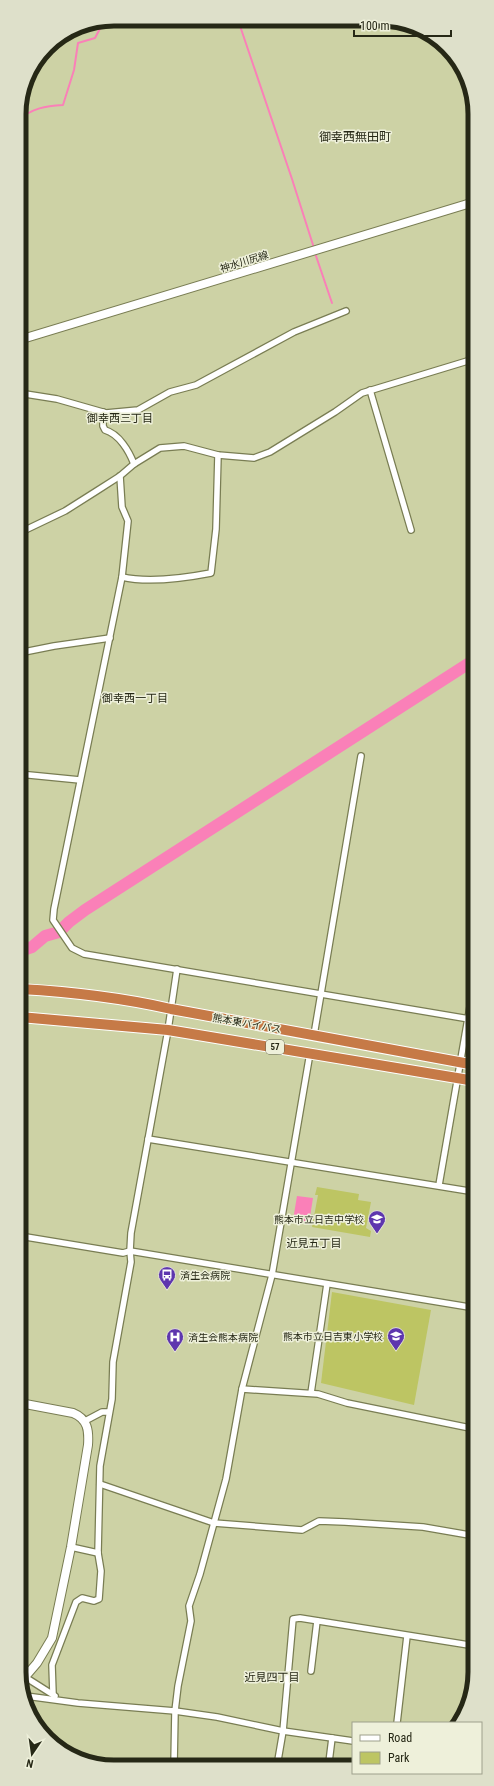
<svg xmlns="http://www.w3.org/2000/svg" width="494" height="1786" font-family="'Roboto Condensed','Noto Sans JP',sans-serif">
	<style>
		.green { fill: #bdc563 }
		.water { fill: #fa80b8 }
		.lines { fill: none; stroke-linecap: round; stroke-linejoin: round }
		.stream { stroke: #fa80b8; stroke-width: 2 }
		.river { stroke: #fa80b8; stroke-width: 12 }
		.street-casing { stroke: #797d53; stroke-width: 8 }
		.secondary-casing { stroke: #797d53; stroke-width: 10 }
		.highway-casing { stroke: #fff; stroke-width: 12 }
		.street { stroke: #fff; stroke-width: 5.5 }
		.secondary { stroke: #fff; stroke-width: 8 }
		.highway { stroke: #c67a47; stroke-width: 10 }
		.labels { text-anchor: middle; stroke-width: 3; stroke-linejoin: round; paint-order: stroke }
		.shield { fill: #eef0da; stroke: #626451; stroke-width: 1 }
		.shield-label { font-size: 9px; font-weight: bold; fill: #262816 }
		.street-label { font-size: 10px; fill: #262816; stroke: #eef0da }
		.poi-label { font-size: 10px; fill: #262816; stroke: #eef0da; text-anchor: end }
		.neighbourhood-label { font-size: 11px; fill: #262816; stroke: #eef0da }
		.quarter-label { font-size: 12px; fill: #262816; stroke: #eef0da }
		.rim { fill: none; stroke: #262816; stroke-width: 5 }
	</style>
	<rect width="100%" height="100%" fill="#cdd2a5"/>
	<g class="green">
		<polygon points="317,1187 359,1194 358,1200 371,1202 366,1228 371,1231 370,1237 312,1227 318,1195 315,1195"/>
		<polygon points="332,1292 431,1310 414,1405 321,1383"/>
	</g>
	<polygon class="water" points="297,1196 313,1198 309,1223 293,1220"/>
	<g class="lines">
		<g class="stream">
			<polyline points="238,20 292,179 314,248"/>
			<path d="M 19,120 C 32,108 46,106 63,105 L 74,70 L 78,43 L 95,38 L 104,21"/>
			<polyline points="315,253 332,303"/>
		</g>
		<polyline class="river" points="20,948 26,949 32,947 45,936 59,932 69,922 85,910 474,660"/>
		<g class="street-casing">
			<g id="street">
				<polyline points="370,390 411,530"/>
				<polyline points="19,393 57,399 106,413 138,410 170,392 196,385 294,332 346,311"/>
				<path d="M 103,412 L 103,426 L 105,430 C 119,434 129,451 134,464"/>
				<polyline points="120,476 122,507 128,521 122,577 54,909 53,920 72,948 84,954 475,1020"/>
				<polyline points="19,533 65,511 95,492 120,476 134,464 160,448 184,446 218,455 254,458 270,452 335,412 362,393 474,359"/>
				<path d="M 122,577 C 148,583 185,578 211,573 L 216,529 L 218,455"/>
				<polyline points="19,653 54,646 110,638"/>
				<polyline points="19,774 80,780"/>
				<polyline points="314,1035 361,756"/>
				<polyline points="148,1139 475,1192"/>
				<polyline points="439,1185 475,978"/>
				<polyline points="20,1236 123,1253 130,1251 475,1308"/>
				<polyline points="242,1389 318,1394 347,1403 475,1429"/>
				<polyline points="311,1393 327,1284"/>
				<polyline points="85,1421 102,1412 109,1412"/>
				<polyline points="100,1484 214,1523 302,1530 319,1521 345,1522 423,1527 475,1536"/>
				<polyline points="71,1547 98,1553"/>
				<polyline points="311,1671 317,1621"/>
				<polyline points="25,1677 55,1696"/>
				<polyline points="53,1694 52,1665 76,1602 82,1598 94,1601 99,1599 101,1571 98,1553 100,1466 112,1399 113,1362 131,1262 130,1251 131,1233 168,1030 177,969"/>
				<polyline points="26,1696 78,1703 175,1711 217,1717 283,1731 353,1741"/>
				<polyline points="397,1723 407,1636"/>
				<polyline points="329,1762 332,1738"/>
				<polyline points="174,1765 175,1711 178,1686 191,1621 189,1606 200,1574 226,1479 242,1389 272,1275 310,1053"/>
				<polyline points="277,1766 283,1731 293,1619 300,1618 475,1646"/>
			</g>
		</g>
		<g class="secondary-casing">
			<g id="secondary">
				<polyline points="19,340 474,202"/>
				<polyline points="20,1210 20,1246"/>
				<path d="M 20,1403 L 73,1413 C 88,1419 89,1431 88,1445 L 71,1547 L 52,1638 L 37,1663 L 25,1677 L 20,1680"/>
			</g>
		</g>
		<g class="highway-casing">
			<g id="highway">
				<path d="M 20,989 C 73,992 119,997 171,1009 L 475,1065"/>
				<polyline points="20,1017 168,1030 475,1081"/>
			</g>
		</g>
		<use href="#street" class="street"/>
		<use href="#secondary" class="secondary"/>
		<use href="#highway" class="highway"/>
	</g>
	<defs>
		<g id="school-pin" transform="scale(0.9)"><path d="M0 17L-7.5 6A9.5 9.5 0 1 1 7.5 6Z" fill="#5e36ae" stroke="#eef0da"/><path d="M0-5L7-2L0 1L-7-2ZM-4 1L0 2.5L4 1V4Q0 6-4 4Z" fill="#fff"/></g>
		<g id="bus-pin" transform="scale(0.9)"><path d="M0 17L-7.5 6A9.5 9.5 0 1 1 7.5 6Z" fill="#5e36ae" stroke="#eef0da"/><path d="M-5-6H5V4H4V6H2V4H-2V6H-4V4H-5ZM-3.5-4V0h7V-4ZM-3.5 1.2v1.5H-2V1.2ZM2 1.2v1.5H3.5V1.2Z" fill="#fff"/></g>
		<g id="hospital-pin" transform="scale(0.9)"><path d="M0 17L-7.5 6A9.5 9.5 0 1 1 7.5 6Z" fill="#5e36ae" stroke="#eef0da"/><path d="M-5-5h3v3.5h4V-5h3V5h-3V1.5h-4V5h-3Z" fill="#fff"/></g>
	</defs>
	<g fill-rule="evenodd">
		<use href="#school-pin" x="377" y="1219"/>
		<use href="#bus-pin" x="167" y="1275"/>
		<use href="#school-pin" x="396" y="1336"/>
		<use href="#hospital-pin" x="175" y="1337"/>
	</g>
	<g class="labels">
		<rect class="shield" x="266" y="1040" width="18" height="14" rx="3"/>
		<g class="shield-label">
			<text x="275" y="1050">57</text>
		</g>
		<g class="street-label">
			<text transform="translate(244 261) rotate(-17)" y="4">神水川尻線</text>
			<text transform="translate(247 1023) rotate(10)" y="4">熊本東バイパス</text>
		</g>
		<g class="poi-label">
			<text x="364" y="1223">熊本市立日吉中学校</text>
			<text x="180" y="1279" text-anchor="start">済生会病院</text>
			<text x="383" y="1340">熊本市立日吉東小学校</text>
			<text x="188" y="1341" text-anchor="start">済生会熊本病院</text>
		</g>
		<g class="neighbourhood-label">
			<text x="120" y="422">御幸西三丁目</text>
			<text x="135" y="702">御幸西一丁目</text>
			<text x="314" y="1247">近見五丁目</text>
			<text x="272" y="1681">近見四丁目</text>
		</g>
		<g class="quarter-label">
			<text x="355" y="141">御幸西無田町</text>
		</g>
	</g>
	<path d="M0 0H494V1786H0ZM114 26H380A88 88 0 0 1 468 114V1672A88 88 0 0 1 380 1760H114A88 88 0 0 1 26 1672V114A88 88 0 0 1 114 26Z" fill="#dee0ca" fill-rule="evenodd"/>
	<path class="rim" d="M114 26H380A88 88 0 0 1 468 114V1672A88 88 0 0 1 380 1760H114A88 88 0 0 1 26 1672V114A88 88 0 0 1 114 26Z"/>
	<rect x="352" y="1722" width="130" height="52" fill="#eef0da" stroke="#9ea08c"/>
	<rect x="360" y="1735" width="20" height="6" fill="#ffffff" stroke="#9ea08c"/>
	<text x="388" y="1742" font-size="12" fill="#262816">Road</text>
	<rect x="360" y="1752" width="20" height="12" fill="#bdc563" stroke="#9ea08c"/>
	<text x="388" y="1762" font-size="12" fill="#262816">Park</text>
	<g transform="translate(32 1754) rotate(193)" stroke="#eef0da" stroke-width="3" paint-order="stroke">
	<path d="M0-3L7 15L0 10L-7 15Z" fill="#262816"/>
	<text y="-6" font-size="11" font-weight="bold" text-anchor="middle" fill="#262816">N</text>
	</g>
	<path d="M354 30v6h97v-6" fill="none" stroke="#262816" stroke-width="2"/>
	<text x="360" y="30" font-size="12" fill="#262816" stroke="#eef0da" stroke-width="3" paint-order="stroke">100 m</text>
</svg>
